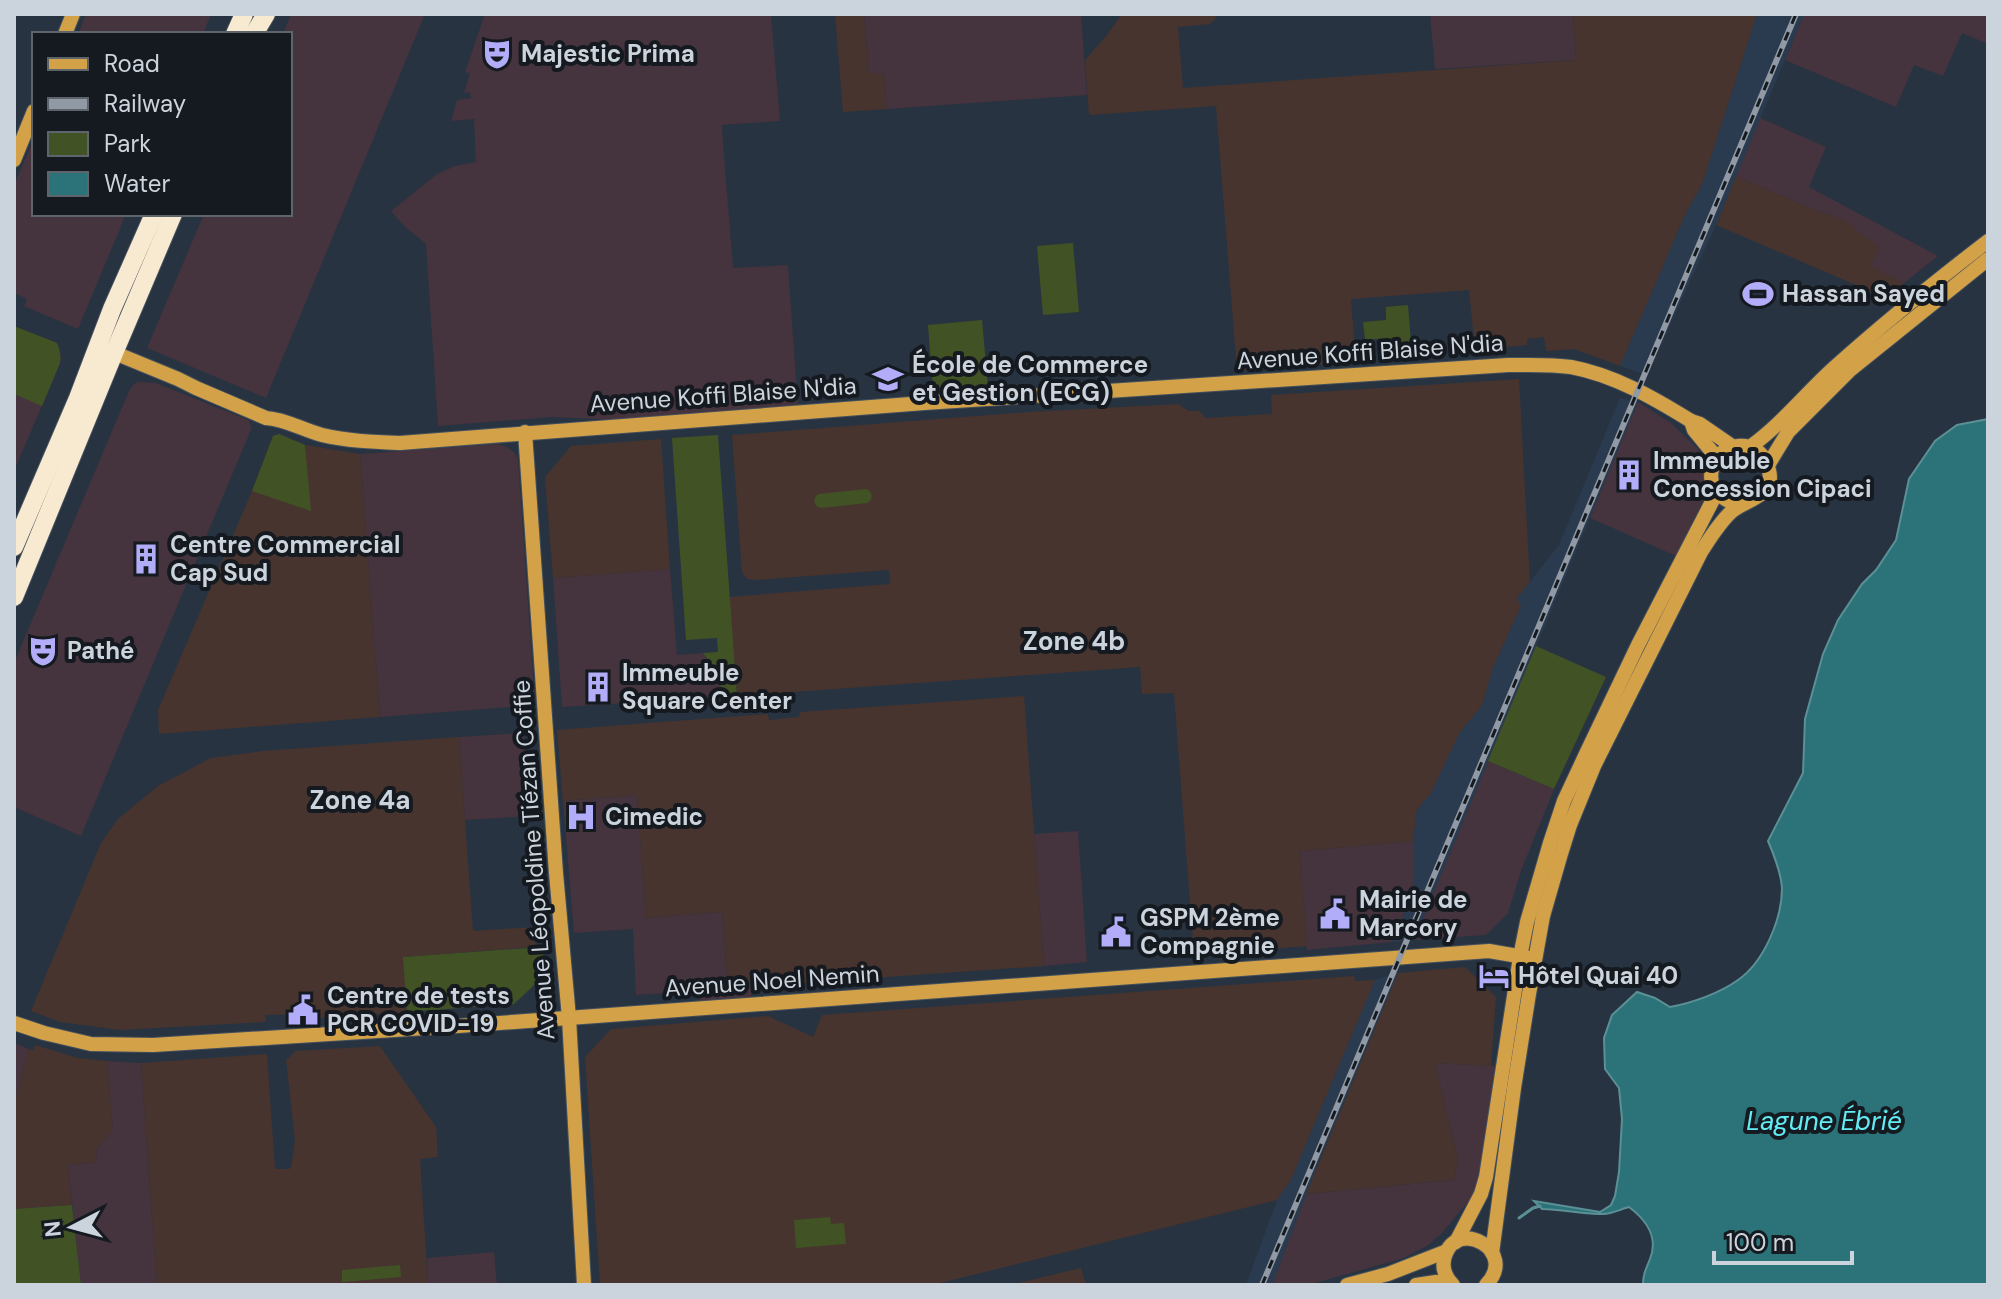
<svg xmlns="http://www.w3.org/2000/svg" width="2002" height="1299" font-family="'DM Sans',sans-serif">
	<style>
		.commercial { fill: #45333d }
		.industrial { fill: #47342e }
		.built { fill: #2b3b4f }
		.green { fill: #415324 }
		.water { fill: #2b7378; stroke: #5b9096; stroke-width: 2 }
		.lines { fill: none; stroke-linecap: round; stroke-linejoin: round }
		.stream { stroke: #5b9096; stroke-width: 3 }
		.secondary-casing { stroke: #45505d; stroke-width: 16 }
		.highway-casing { stroke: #45505d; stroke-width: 20 }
		.secondary { stroke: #d3a248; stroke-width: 14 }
		.highway { stroke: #f8e9d1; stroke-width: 18 }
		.rail-casing { stroke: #9099a4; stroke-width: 6 }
		.rail { stroke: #151a20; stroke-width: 3; stroke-dasharray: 9; stroke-linecap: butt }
		.labels { text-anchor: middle; stroke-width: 8; stroke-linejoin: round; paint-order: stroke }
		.poi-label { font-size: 24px; font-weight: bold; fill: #cbd3dc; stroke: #151a20; text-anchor: start }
		.street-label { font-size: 24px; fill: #cbd3dc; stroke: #151a20 }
		.neighbourhood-label { font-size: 26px; font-weight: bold; fill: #cbd3dc; stroke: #151a20 }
		.water-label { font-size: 26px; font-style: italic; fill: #62ecf4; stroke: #151a20 }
	</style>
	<rect width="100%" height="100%" fill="#273341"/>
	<g class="commercial">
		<polygon points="86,14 211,14 203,34 78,34"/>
		<polygon points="291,14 425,14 266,398 147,348 204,214 290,214 290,34 283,34"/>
		<polygon points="485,14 771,14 780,121 722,125 723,143 733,268 788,265 798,408 640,421 551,417 438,426 426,244 405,227 391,211 437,174 455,166 476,162 474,119 451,121 457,100 471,98 470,92 464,93 470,73 465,72"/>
		<polygon points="864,14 1081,14 1087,95 887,109 884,74 869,74"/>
		<polygon points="1430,14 1573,14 1576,60 1435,69"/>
		<polygon points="1804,14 1983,14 1988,16 1988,44 1962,33 1943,76 1914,65 1896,107 1785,60"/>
		<polygon points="1760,118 1826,147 1809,187 1938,256 1904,283 1869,266 1842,219 1815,210 1736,176"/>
		<polygon points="34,138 34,214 126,214 78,329 24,306 27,299 14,293 14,185"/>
		<polygon points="14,326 57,343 61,357 60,363 14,471"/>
		<polygon points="138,382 156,383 248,420 252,427 81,836 14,807 14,663 129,391 133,385"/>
		<polygon points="1638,402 1671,423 1697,448 1704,459 1708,490 1676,556 1590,518"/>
		<polygon points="497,444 507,447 514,452 518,459 535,705 380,717 360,454"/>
		<polygon points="670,569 677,655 703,653 720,675 721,697 562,707 553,578"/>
		<polygon points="524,733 530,816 465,820 459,737"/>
		<polygon points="1488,761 1554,789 1521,871 1508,913 1486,935 1414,940"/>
		<polygon points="637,795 646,918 722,912 728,988 751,987 751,997 700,1001 699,991 636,995 633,929 574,933 563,801"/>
		<polygon points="1078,831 1087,962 1044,966 1034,834"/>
		<polygon points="1413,841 1413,893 1392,942 1307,950 1300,851"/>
		<polygon points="14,1043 29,1049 14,1104"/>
		<polygon points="107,1061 141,1063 157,1285 81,1285 68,1165 97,1162 96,1150 113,1130"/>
		<polygon points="1435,1063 1497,1066 1479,1181 1468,1202 1441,1234 1428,1245 1404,1258 1308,1285 1272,1285 1306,1194 1454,1180 1458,1160"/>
		<polygon points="494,1252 497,1285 428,1285 427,1258"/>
	</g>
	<g class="industrial">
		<polygon points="835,14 864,14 869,74 884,73 887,109 843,112"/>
		<polygon points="1122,14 1215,14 1216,18 1210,24 1178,27 1183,88 1576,60 1573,14 1757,15 1702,185 1686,213 1620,366 1574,349 1546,351 1544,337 1527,339 1527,345 1475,350 1469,290 1351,299 1355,352 1325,355 1326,364 1237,371 1216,106 1089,115 1085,60 1107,35"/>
		<polygon points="1736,176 1815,210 1842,219 1880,248 1870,266 1904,283 1886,298 1716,225"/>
		<polygon points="1519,379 1530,583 1517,598 1521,606 1493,668 1482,706 1460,732 1431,794 1417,810 1413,841 1300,851 1307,946 1194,955 1174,693 1142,694 1140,667 737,696 729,597 890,584 889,570 756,580 747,579 742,572 732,435 1029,412 1178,404 1189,411 1199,411 1206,418 1272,414 1271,395"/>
		<polygon points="279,434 305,445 360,454 380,717 159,734 158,710 252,491 273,436"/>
		<polygon points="661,439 670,569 553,578 545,477 571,446"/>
		<polygon points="1024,696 1044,966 728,988 722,912 646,918 637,795 563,801 557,730 768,714 769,720 799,717 800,712"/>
		<polygon points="459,737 473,931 534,927 536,947 404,957 407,1012 301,1019 301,1014 265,1015 266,1022 120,1030 60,1022 31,1011 101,843 118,819 158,786 211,758 263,751"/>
		<polygon points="1465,967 1496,997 1491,1066 1435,1063 1458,1160 1454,1179 1463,1179 1306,1194 1398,973"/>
		<polygon points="1354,976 1355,981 1375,980 1291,1180 1277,1200 932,1285 600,1285 585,1057 611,1029 768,1016 813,1037 822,1015"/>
		<polygon points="35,1045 78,1058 107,1061 113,1130 96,1150 97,1162 68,1165 72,1205 14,1209 14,1104 29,1049 33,1050"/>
		<polygon points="380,1046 436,1127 438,1157 420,1159 428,1285 157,1285 141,1063 267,1054 275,1169 288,1169 291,1168 295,1139 286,1060 296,1051"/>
		<polygon points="1081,1268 1086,1285 1010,1285"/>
	</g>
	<g class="built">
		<polygon points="1757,14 1804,14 1716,225 1647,375 1620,366 1686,213 1702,185"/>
		<polygon points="1620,398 1638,402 1414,940 1392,942 1413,893 1413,841 1417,810 1431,793 1460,732 1482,706 1493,668 1521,606 1517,598 1559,545"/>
		<polygon points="1398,973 1320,1159 1272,1285 1246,1285 1277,1200 1291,1180 1375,980"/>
	</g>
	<g class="green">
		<polygon points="1073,243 1079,312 1043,315 1037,246"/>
		<polygon points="1408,305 1412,355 1383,357 1381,339 1365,339 1363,322 1386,320 1386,307"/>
		<polygon points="982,320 988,387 942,390 938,388 932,379 928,325"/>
		<path d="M 14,326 L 57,343 C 60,350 61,356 60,363 L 42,406 L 14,394 Z"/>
		<polygon points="279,434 305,445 311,511 252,491 273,436"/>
		<polygon points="718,435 737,696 721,697 720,675 703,653 718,652 717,638 686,640 672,438"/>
		<path d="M 866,489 C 873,492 874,499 867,503 L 821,508 C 813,506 812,497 819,494 Z"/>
		<polygon points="1536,646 1606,677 1554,789 1488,761"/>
		<polygon points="543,947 545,975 514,1004 407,1012 403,957"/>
		<polygon points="72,1205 81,1285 14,1285 14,1209"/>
		<polygon points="830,1217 831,1224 844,1223 846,1244 796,1248 794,1220"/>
		<polygon points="400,1265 401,1277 342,1282 342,1270"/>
	</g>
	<path class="water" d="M 1988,419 L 1988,1285 L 1643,1285 C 1643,1274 1646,1269 1650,1259 C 1659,1237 1645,1219 1629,1207 C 1621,1209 1612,1214 1603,1214 C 1583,1215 1563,1209 1542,1209 L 1534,1201 L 1600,1212 L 1611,1205 L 1615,1196 L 1619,1172 L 1622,1119 L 1619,1088 L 1605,1069 L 1604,1038 L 1612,1015 L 1637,992 L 1655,998 L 1670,1007 C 1692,1003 1720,993 1738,980 C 1764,962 1782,919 1782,888 C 1781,872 1774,855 1768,841 L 1803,773 L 1805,719 L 1823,654 L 1838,620 L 1862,584 L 1876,570 L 1896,540 L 1909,479 L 1935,441 L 1957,425 Z"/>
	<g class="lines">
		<polyline class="stream" points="1519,1218 1533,1208 1540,1206"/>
		<g class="secondary-casing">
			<g id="secondary">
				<polyline points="65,34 73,14"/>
				<polyline points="14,160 34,111"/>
				<path d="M 105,349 L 178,379 L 196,388 L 266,418 C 285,419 303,430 322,435 C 347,441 374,442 400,443 L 924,403 L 1508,365 C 1529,365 1550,364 1571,367 C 1614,375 1654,398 1691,421 L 1700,424 L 1732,446"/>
				<polyline points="1691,421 1694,430 1717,458"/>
				<polyline points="525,432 556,873 569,1018 584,1285"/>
				<path d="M 1750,447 C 1782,424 1806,393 1835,367 C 1884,323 1936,281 1988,241"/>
				<polyline points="1768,465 1788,432 1850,370 1988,259"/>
				<polyline points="14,1023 44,1033 91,1044 153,1045 458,1026 1489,951 1535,959"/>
				<polyline points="1456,1242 1481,1194 1486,1177 1520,957 1527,922 1550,843 1564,801 1585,756 1638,645 1717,492"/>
				<path d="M 1492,1253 L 1514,1088 L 1529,994 L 1543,916 L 1560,857 L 1570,825 L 1594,766 L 1701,552 C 1710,538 1719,523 1731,512 C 1747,498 1780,497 1767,464 C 1757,437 1718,441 1712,469 C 1707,490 1725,504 1744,504"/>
				<polyline points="1347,1285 1388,1274 1447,1251"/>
				<polyline points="1416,1285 1436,1282 1451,1283"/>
				<path d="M 1453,1285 C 1445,1277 1441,1268 1445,1256 C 1457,1217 1519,1251 1486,1285"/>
			</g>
		</g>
		<g class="highway-casing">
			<g id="highway">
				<polyline points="235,34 244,14"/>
				<polyline points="254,34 266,14"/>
				<polyline points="14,547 78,398 112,309 154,214"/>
				<polyline points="14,597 114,353 173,214"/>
			</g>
		</g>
		<use href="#secondary" class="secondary"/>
		<use href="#highway" class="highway"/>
		<g class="rail-casing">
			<polyline id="rail" points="1262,1285 1796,14"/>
		</g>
		<use href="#rail" class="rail"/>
	</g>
	<defs>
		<g id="theatre-bare" transform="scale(2.4)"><path d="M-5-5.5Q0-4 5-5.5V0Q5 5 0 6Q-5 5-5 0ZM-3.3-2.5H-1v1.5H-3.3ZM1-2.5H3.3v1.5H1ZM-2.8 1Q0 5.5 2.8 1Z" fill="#b2adf9" stroke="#151a20" stroke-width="2.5" paint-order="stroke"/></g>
		<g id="stadium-bare" transform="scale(2.4)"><path d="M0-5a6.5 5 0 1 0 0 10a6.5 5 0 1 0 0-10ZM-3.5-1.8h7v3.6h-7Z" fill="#b2adf9" stroke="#151a20" stroke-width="2.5" paint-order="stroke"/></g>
		<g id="university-bare" transform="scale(2.4)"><path d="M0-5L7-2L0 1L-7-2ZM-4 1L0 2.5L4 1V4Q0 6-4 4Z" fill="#b2adf9" stroke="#151a20" stroke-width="2.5" paint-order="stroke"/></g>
		<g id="building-bare" transform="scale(2.4)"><path d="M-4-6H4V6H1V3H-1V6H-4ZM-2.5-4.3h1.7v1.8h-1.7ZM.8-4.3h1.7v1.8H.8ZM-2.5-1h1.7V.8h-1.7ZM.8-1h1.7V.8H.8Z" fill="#b2adf9" stroke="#151a20" stroke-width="2.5" paint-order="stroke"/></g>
		<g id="hospital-bare" transform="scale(2.4)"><path d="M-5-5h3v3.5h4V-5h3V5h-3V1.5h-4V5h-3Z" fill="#b2adf9" stroke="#151a20" stroke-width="2.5" paint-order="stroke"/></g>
		<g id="civic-bare" transform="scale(2.4)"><path d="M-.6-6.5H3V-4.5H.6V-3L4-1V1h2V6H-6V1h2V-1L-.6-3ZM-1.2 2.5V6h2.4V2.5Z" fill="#b2adf9" stroke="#151a20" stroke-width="2.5" paint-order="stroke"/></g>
		<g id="hotel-bare" transform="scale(2.4)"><path d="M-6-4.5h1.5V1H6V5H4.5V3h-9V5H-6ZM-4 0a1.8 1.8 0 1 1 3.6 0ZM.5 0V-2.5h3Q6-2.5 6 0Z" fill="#b2adf9" stroke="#151a20" stroke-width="2.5" paint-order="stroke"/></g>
	</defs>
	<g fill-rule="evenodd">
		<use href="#theatre-bare" x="497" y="54"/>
		<use href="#stadium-bare" x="1758" y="294"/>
		<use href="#university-bare" x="888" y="379"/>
		<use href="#building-bare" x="1629" y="475"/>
		<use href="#building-bare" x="146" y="559"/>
		<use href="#theatre-bare" x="43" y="651"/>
		<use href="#building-bare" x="598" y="687"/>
		<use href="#hospital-bare" x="581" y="817"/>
		<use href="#civic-bare" x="1335" y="914"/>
		<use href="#civic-bare" x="1116" y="932"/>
		<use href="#hotel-bare" x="1494" y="976"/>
		<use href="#civic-bare" x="303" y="1010"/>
	</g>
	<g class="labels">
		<g class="poi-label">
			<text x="521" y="62">Majestic Prima</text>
			<text x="1782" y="302">Hassan Sayed</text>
			<text x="912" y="373">École de Commerce<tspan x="912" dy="28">et Gestion (ECG)</tspan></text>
			<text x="1653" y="469">Immeuble<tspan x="1653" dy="28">Concession Cipaci</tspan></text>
			<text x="170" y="553">Centre Commercial<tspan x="170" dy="28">Cap Sud</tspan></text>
			<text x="67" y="659">Pathé</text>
			<text x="622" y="681">Immeuble<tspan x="622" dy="28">Square Center</tspan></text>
			<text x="605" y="825">Cimedic</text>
			<text x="1359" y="908">Mairie de<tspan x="1359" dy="28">Marcory</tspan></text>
			<text x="1140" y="926">GSPM 2ème<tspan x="1140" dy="28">Compagnie</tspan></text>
			<text x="1518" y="984">Hôtel Quai 40</text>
			<text x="327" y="1004">Centre de tests<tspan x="327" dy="28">PCR COVID-19</tspan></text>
		</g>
		<g class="street-label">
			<text transform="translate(1370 352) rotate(-4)" y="8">Avenue Koffi Blaise N'dia</text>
			<text transform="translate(723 395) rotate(-4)" y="8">Avenue Koffi Blaise N'dia</text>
			<text transform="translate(534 860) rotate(-94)" y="8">Avenue Léopoldine Tiézan Coffie</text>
			<text transform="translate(772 981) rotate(-4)" y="8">Avenue Noel Nemin</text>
		</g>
		<g class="neighbourhood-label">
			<text x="1074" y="650">Zone 4b</text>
			<text x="360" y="809">Zone 4a</text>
		</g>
		<g class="water-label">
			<text x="1824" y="1130">Lagune Ébrié</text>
		</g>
	</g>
	<rect width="2002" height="1299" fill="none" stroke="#cbd3dc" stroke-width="32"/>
	<rect x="32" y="32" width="260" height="184" fill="#151a20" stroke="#5e646b" stroke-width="2"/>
	<rect x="48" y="58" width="40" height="12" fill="#d3a248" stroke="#5e646b" stroke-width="2"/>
	<text x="104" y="72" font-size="24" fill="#cbd3dc">Road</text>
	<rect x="48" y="98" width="40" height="12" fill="#9099a4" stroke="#5e646b" stroke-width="2"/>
	<text x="104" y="112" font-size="24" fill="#cbd3dc">Railway</text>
	<rect x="48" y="132" width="40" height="24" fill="#415324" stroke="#5e646b" stroke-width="2"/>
	<text x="104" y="152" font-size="24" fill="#cbd3dc">Park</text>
	<rect x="48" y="172" width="40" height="24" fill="#2b7378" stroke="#5e646b" stroke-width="2"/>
	<text x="104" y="192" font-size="24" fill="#cbd3dc">Water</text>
	<g transform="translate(72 1227) rotate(264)" stroke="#151a20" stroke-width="6" paint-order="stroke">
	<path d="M0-6L14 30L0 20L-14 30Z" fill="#cbd3dc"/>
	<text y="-12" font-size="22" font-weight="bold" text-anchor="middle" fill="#cbd3dc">N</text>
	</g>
	<path d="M1714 1251v12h138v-12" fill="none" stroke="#cbd3dc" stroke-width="4"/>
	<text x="1726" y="1251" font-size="24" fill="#cbd3dc" stroke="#151a20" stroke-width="6" paint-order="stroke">100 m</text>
</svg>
